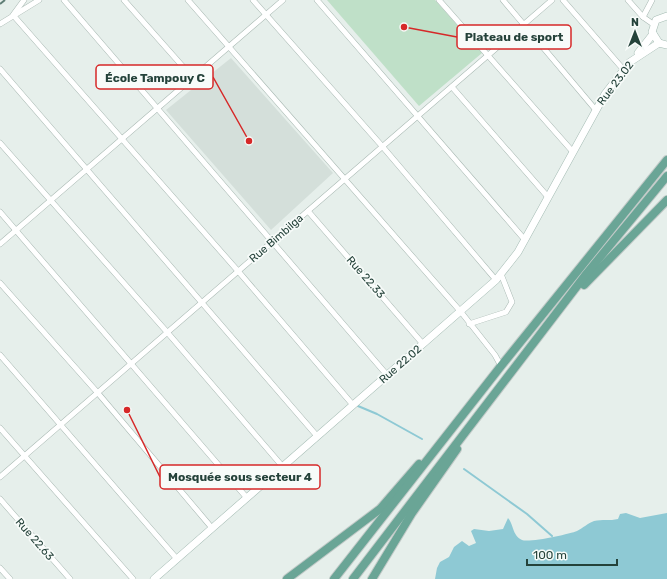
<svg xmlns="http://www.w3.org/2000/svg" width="667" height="579" font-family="Rubik,sans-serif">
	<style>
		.built { fill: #d4dfda }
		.green { fill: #bfe0c8 }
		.water { fill: #8ec9d4 }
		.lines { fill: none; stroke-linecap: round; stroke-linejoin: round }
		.stream { stroke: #8ec9d4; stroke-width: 2 }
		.street-casing { stroke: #a8b8b2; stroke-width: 6 }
		.secondary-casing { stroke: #a4bbb3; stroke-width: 8 }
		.primary-casing { stroke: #c2cac8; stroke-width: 10 }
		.street { stroke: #fff; stroke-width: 5 }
		.secondary { stroke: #fff; stroke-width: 7 }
		.primary { stroke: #6aa596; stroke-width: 8 }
		.rail { stroke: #5f7d75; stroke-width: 2; stroke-dasharray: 8 4; stroke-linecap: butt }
		.labels { text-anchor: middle; stroke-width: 3.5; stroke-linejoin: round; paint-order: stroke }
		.street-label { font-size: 11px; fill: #24423a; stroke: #f7fbf9 }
		.leader { fill: none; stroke: #d62828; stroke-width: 1.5 }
		.callout-dot { fill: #d62828; stroke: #f7fbf9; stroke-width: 1.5 }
		.callout { fill: #f7fbf9; stroke: #d62828; stroke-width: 1.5 }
		.callout-label { font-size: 12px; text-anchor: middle; font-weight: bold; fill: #24423a }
	</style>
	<rect width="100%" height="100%" fill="#e6efeb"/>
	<polygon class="built" points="231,58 333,173 271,230 166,110"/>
	<polygon class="green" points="327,0 435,0 482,53 419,106"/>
	<path class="water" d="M 626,513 L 640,518 L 667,513 L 667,579 L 435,579 L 437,568 L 440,562 L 449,557 L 454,547 L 462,541 L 469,546 L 476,543 L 471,531 L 474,529 L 489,531 L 503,529 L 508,518 C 514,525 512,535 522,540 C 529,543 570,534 577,531 C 583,528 588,523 594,521 C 602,519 610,521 618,519 L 620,514 Z"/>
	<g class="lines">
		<g class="stream">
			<polyline points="358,406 377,414 422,439"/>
			<polyline points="464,469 527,514 552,536"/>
		</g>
		<g class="street-casing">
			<g id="street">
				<polyline points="24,0 13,15 238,271 353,405"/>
				<polyline points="64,0 387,375"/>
				<polyline points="124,0 193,78"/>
				<polyline points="188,0 461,312 495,355 501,366"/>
				<polyline points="253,0 382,146 496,280"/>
				<polyline points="317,0 525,240"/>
				<polyline points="439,0 573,152"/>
				<polyline points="503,0 595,109"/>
				<polyline points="563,0 623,69"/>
				<polyline points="628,0 643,17 653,24"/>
				<polyline points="643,17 652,0"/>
				<polyline points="0,24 39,0"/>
				<polyline points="0,69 317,436"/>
				<polyline points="452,87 548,197"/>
				<polyline points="0,143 167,332 283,467"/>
				<polyline points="308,211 423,344"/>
				<polyline points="0,212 247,498"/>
				<polyline points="0,244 283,0"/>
				<polyline points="0,283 97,392 212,528"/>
				<polyline points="469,324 506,312 512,302 501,274"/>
				<polyline points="0,355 177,559"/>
				<polyline points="0,428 133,579"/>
				<polyline points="0,477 552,0"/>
				<polyline points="0,499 70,579"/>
				<polyline points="0,568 10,579"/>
			</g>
		</g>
		<g class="secondary-casing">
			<g id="secondary">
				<polyline points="667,16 656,20 652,32 659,43 667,45"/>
				<polyline points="638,53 653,34"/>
				<polyline points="154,579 496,280 518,252 605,94 630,62 659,43"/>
			</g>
		</g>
		<g class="primary-casing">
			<g id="primary">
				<polyline points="584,285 667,200"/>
				<polyline points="287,579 380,509 419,464"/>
				<polyline points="334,579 501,366 667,160"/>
				<polyline points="353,579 587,273 667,176"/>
				<polyline points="372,579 412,513 457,449"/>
			</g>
		</g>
		<use href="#street" class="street"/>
		<use href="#secondary" class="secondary"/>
		<use href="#primary" class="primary"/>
		<polyline class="rail" points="0,4 5,0"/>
	</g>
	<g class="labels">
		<g class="street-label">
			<text transform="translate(615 83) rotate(-53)" y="4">Rue 23.02</text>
			<text transform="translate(276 238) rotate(-41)" y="4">Rue Bimbilga</text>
			<text transform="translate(366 277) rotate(49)" y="4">Rue 22.33</text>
			<text transform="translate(400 364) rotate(-41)" y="4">Rue 22.02</text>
			<text transform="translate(35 539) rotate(49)" y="4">Rue 22.63</text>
		</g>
	</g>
	<path class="leader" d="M404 27L457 37M249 141L213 77M127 410L160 477"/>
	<g class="callout-dot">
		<circle cx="404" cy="27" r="4"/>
		<circle cx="249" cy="141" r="4"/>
		<circle cx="127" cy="410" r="4"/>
	</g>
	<g class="callout">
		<rect x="457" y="25" width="114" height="24" rx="4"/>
		<rect x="96" y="65" width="117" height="24" rx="4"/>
		<rect x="160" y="465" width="160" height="24" rx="4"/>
	</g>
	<g class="callout-label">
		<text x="514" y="41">Plateau de sport</text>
		<text x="155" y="82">École Tampouy C</text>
		<text x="240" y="481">Mosquée sous secteur 4</text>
	</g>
	<g transform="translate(635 32)" stroke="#f7fbf9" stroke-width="3" paint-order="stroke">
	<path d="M0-3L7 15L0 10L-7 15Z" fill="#24423a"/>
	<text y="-6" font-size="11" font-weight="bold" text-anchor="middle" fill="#24423a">N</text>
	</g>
	<path d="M527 559v6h90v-6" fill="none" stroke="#24423a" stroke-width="2"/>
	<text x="533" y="559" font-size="12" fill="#24423a" stroke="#f7fbf9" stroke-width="3" paint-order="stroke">100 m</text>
</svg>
